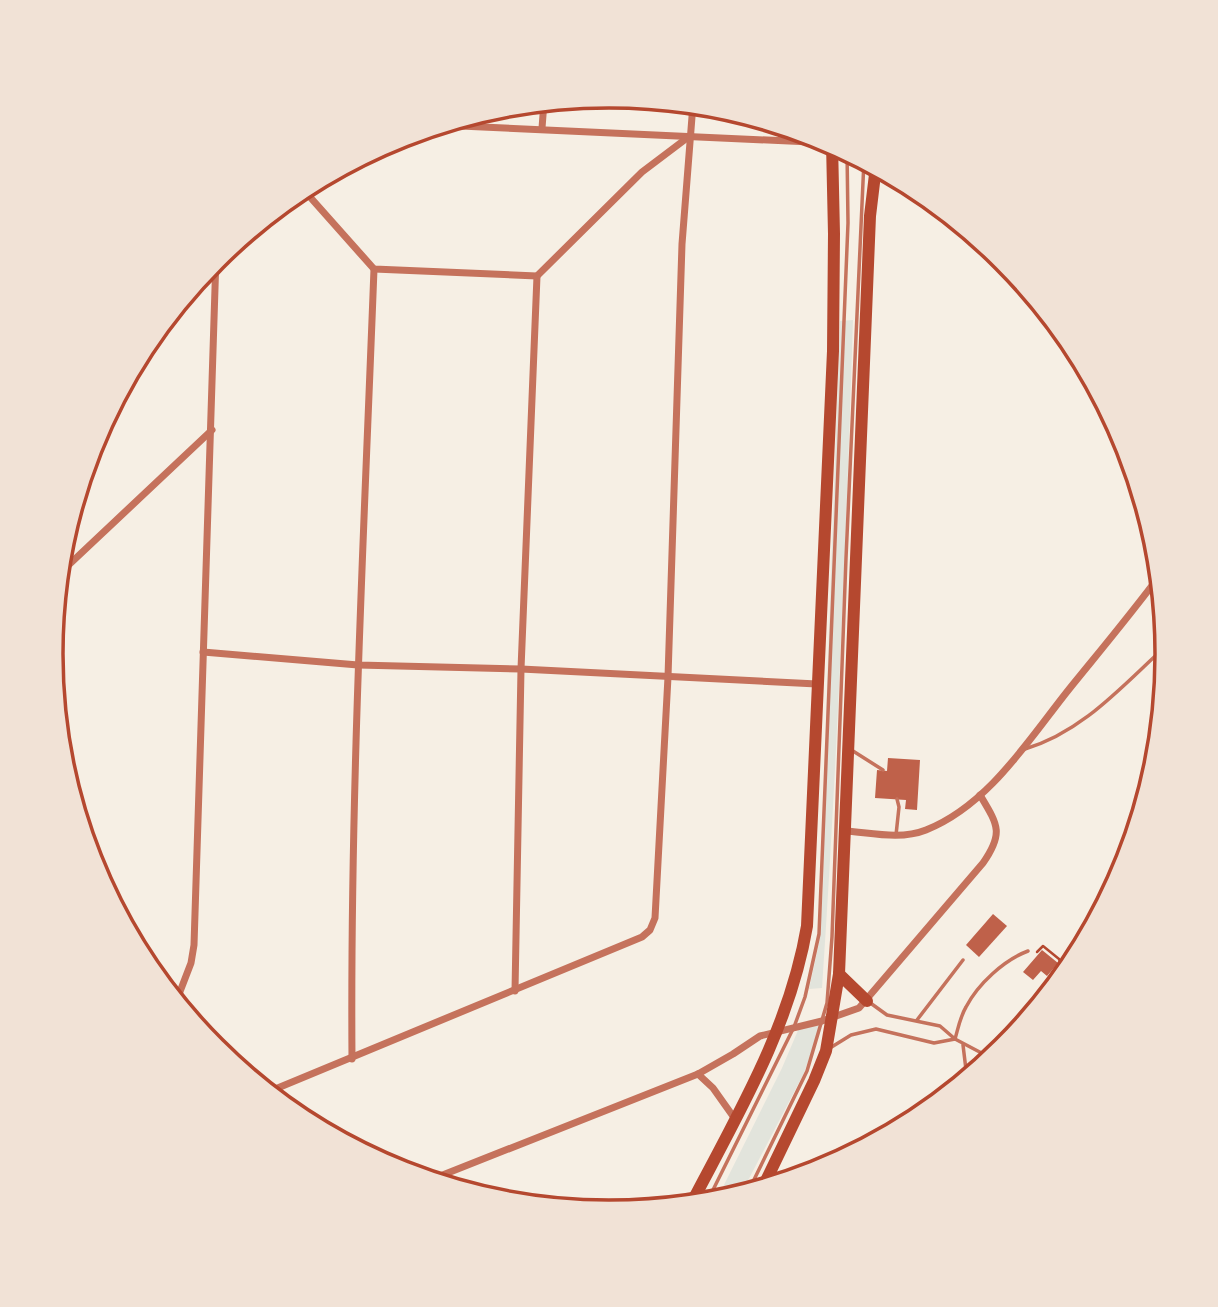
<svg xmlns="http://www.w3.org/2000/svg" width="1218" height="1307" font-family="'Times New Roman',serif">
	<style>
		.green { fill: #e2e4dc }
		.building { fill: #bf614a }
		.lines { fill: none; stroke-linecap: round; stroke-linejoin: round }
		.path { stroke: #b5482f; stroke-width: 2.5 }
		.service { stroke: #c5725c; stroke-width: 3.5 }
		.minor { stroke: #c5725c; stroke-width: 7 }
		.primary { stroke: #b5482f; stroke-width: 12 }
		.rim { fill: none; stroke: #b5482f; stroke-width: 3.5 }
	</style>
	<rect width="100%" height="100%" fill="#f6efe4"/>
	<g class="green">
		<path d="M 853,320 C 846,543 837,766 822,988 L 809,989 L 819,943 L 823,890 L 827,686 L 840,321 Z"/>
		<polygon points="821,1024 804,1073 741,1194 716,1201 782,1068 799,1028"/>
	</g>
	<g class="building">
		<polygon points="888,758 920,760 917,810 905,809 906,800 875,798 877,770 887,771"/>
		<polygon points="993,914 1007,926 979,957 966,945"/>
		<polygon points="1042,950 1058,963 1047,976 1041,971 1033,980 1023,972"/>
	</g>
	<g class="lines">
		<polyline class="path" points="1037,952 1043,946 1059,959 1064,975"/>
		<g class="service">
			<path d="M 1025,749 C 1083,732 1123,685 1166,646"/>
			<polyline points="853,751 883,770"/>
			<polyline points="896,835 899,807 897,799"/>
			<polyline points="869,1002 887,1015 940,1026 955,1039 991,1058"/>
			<polyline points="917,1020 963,960"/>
			<path d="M 955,1039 C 958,1029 960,1017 966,1007 C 978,984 1004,960 1028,951"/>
			<polyline points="963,1045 967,1078"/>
			<polyline points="830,1048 851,1035 876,1029 934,1043 955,1039"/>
			<polyline points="748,1192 807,1071 827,1003 832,937 846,558 864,160"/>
			<polyline points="707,1202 794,1027 805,997 819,934 848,223 847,151"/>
		</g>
		<g class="minor">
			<polyline points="438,125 832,143"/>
			<polyline points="542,128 544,102"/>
			<polyline points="302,188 374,269 537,276 642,172 691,135"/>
			<polyline points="58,575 212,430"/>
			<polyline points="203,652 358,665 521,669 817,684"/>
			<polyline points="53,673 57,595"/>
			<path d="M 847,831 C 872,833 901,840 926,830 C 989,805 1029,739 1070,688 C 1100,651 1131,614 1160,575"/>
			<polyline points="515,991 521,669 537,276"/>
			<polyline points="176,1002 191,963 194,945 216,257"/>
			<path d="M 352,1059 C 350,796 364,532 374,269"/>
			<polyline points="698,1074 713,1088 735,1119"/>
			<polyline points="268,1092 642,937 650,930 655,918 668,677 682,244 693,104"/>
			<path d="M 430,1180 L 698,1074 L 733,1054 L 760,1036 L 822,1021 L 859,1008 L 983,863 C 1004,833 998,825 980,795"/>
		</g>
		<g class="primary">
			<polyline points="839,974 867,1001"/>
			<polyline points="763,1187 814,1081 826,1051 839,974 870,216 876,166"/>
			<path d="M 691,1204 C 738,1114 790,1027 807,926 L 833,351 L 834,234 L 832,143"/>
		</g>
	</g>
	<path d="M0 0H1218V1307H0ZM63 654a546 546 0 1 1 1092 0a546 546 0 1 1-1092 0Z" fill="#f1e2d6" fill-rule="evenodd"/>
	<path class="rim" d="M63 654a546 546 0 1 1 1092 0a546 546 0 1 1-1092 0Z"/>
</svg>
